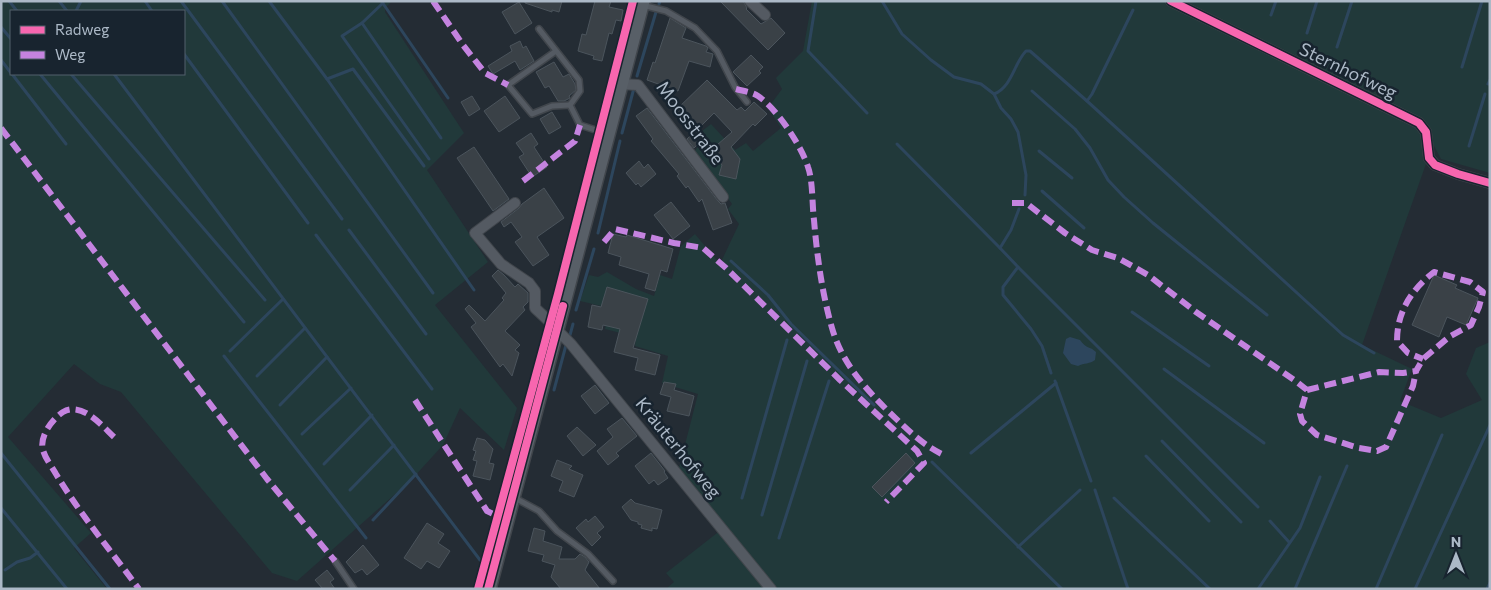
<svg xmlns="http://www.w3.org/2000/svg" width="1491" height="590" font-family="Commissioner,sans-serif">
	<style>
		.green { fill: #21393a; fill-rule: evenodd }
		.water { fill: #2d465d }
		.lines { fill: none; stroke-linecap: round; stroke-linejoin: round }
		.stream { stroke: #2d465d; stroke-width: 3 }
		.building { fill: #3a4147; stroke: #4b545c }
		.lane-casing { stroke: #41464c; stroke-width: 8 }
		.street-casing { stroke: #41464c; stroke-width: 12 }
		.secondary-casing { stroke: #41464c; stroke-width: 18 }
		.lane { stroke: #545a62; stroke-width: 5 }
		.street { stroke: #545a62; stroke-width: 10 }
		.secondary { stroke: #585f67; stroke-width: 15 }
		.quiet { stroke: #c483df; stroke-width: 6; stroke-dasharray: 12 6; stroke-linecap: butt }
		.cycleway-casing { stroke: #18242f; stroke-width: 11 }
		.cycleway { stroke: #f766af; stroke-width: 8 }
		.labels { text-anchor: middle; stroke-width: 5; stroke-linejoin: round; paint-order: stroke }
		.street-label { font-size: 18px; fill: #acb9c7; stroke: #18242f }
	</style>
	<rect width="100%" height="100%" fill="#242c34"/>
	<g class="green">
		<path d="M 1,1 L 392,1 L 385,8 L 385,12 L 464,133 L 427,170 L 488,262 L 435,305 L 517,408 L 504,450 L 460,408 L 443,445 L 412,479 L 297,581 L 272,573 L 121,392 L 100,384 L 74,364 L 8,437 L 91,533 L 74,548 L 107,589 L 1,589 ZM 184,11 L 184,74 L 11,74 L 11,11 Z"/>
		<polygon points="812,1 1490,1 1490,173 1441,159 1433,144 1362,345 1412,369 1400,401 1441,418 1482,400 1466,374 1476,348 1490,342 1490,589 666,589 674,582 666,573 726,526 679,468 698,394 662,383 668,356 635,346 636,337 605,329 610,308 580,301 589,275 598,277 607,272 636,289 654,296 660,275 672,279 681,246 695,234 720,264 739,224 728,209 732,204 695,151 702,140 697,135 711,124 735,150 746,143 753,151 781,128 768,108 782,89 776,78 803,51"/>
	</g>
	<path class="water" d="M 1070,337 L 1080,340 C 1086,349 1090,346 1096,352 L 1095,360 C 1090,364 1084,363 1078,366 L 1071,364 L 1063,353 L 1066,339 Z"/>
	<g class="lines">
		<g class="stream">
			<polyline points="9,1 17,11"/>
			<polyline points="59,1 67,11"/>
			<polyline points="145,1 152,11"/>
			<polyline points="181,1 342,219"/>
			<polyline points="222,1 433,293"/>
			<polyline points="269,1 327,79 474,290"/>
			<polyline points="816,1 808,51 867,113"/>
			<polyline points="882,1 902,34 931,60 954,77 981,84 994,94 1001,108 1011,119 1018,132 1026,175 1025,195"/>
			<polyline points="382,2 448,98"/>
			<polyline points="383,3 362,23 441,138"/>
			<polyline points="659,4 660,1"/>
			<polyline points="76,11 81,1"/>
			<polyline points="1271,15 1276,1"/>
			<polyline points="362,23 342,36 429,159"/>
			<polyline points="1,27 11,39"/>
			<polyline points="1307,33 1317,1"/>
			<polyline points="1337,47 1352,1"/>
			<polyline points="184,54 308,223"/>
			<polyline points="1,60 11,73"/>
			<polyline points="1462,67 1482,1"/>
			<polyline points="12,74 66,144"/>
			<polyline points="40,74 244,322"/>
			<polyline points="71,74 265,300"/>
			<polyline points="114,74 480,560"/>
			<polyline points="637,76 656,12"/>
			<polyline points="327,79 353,69 424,166"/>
			<polyline points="1488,84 1490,80"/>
			<polyline points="1032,91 1075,129 1090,148 1108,180 1124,197 1153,223 1267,315"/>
			<path d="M 994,94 C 1012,87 1014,63 1026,51 L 1030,51 L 1087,101 L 1343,335 L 1374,353"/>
			<polyline points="1087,101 1092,94 1133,10"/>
			<polyline points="622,133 634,88"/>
			<polyline points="897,144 1000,248"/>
			<polyline points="1469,146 1485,94"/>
			<polyline points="1039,151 1072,178"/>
			<polyline points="1042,191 1084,228"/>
			<polyline points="1019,209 1011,230 1000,248 1018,267 1003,287 1003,295 1031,329 1042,346 1051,373"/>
			<polyline points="349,230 426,334"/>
			<polyline points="598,233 620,141"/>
			<polyline points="316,235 432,389"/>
			<polyline points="731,261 768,295 791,324 874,405"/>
			<polyline points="1018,267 1258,507"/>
			<polyline points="576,310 594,249"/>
			<polyline points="1132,312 1209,366"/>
			<polyline points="570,335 573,324"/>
			<polyline points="230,351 283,299"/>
			<polyline points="224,356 366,538"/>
			<polyline points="1164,369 1264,443"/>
			<polyline points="257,376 305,328"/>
			<polyline points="1055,381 1091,481"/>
			<polyline points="554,390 566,345"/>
			<polyline points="280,405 327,357"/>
			<polyline points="302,434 351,388"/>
			<polyline points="1162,441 1241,522"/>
			<polyline points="1,453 110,589"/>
			<polyline points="971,453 1056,383"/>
			<polyline points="1146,456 1209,521"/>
			<polyline points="932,462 1062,589"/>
			<polyline points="324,464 372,415"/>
			<polyline points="350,490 394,445"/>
			<polyline points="1095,490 1128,589"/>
			<polyline points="742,498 787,340"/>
			<polyline points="1114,498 1210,589"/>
			<polyline points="1,508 67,589"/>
			<polyline points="762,515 807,361"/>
			<polyline points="373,520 416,474"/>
			<polyline points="1270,521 1289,542"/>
			<polyline points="779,538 829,381"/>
			<polyline points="1018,547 1080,490"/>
			<polyline points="5,570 17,562 30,558 38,552"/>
			<polyline points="1258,589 1300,528 1320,477"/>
			<polyline points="1295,589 1347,466"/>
			<polyline points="1376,589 1442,435"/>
			<polyline points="1415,589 1490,425"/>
			<polyline points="1487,589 1490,583"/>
		</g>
	</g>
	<g class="building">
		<polygon points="525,1 562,1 559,12 552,10 552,12 525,3"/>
		<polygon points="595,1 611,1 609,7 623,10 621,21 616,20 612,34 609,33 602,61 593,59 594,56 578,51 582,34 586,35"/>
		<polygon points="720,1 743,1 747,8 746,9 761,24 771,18 785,33 768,50"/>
		<polygon points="519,2 532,23 515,34 502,12"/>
		<polygon points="670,18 686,28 682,38 706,46 708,48 706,52 713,54 710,67 689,61 678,91 647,80 653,62 655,63"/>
		<polygon points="520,41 523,48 526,46 534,61 520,70 515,61 493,74 488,66 512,51 510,46"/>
		<polygon points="751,55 763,67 759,71 761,73 747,86 733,72"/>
		<polygon points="554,62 563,77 569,74 575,84 576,90 569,96 570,98 564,101 558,101 549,86 545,88 536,72"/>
		<polygon points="707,80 737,110 741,107 745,111 754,102 767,114 755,126 753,124 731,147 740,159 736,179 719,175 722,165 710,151 732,132 714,113 697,130 676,110"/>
		<polygon points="472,96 480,109 469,116 461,102"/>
		<polygon points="505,96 520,118 499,132 484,111"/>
		<polygon points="647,108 718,201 721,204 725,203 732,223 713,230 702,199 699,202 688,186 686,188 677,176 679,174 651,141 653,139 636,116"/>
		<polygon points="552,112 561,127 549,134 540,119"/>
		<polygon points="695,131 703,139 694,148 687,139"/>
		<polygon points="531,133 538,144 534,147 547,167 532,177 519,157 524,154 516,143"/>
		<polygon points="474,147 509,199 493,211 457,158"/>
		<polygon points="639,161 644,168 648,164 656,174 641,187 638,183 636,185 626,173"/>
		<polygon points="544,188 564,218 537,237 549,255 533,266 515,242 522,237 511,222 504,227 501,222 519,208 522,204"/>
		<polygon points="671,202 690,226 673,239 654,215"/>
		<polygon points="613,234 626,237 627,235 673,249 667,272 661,270 655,291 645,288 649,274 619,265 621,257 608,253"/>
		<polygon points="498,270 504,275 515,287 518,284 528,293 528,302 523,307 525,310 505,331 520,345 515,350 519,353 512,376 503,364 500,367 471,327 476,323 465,309 469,305 485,321 504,300 502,298 506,293 492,276"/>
		<polygon points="1434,275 1457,285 1455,288 1478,298 1466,325 1447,317 1439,337 1412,325"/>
		<polygon points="607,287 648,299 633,348 660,355 655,375 635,370 638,358 614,352 620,329 603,325 602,330 588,327 592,305 601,307"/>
		<polygon points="664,382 676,384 674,390 694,396 689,416 667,411 671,397 660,394"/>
		<polygon points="595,385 609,403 595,414 581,396"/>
		<polygon points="622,418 637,436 616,453 619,456 608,465 597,451 613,437 607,429"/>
		<polygon points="577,427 596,445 583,456 567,436"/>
		<polygon points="477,438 485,440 493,449 489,463 494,464 490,480 473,476 477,461 473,460 476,451 473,450"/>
		<polygon points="651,453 665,471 664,472 668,478 658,485 654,480 649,484 635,466"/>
		<polygon points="906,453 915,463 882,497 872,487"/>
		<polygon points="557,460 572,466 569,469 583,475 574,497 559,491 563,481 551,476"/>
		<polygon points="631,499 635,503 662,510 657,529 652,528 652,531 641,528 642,525 638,524 638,522 631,520 622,507"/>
		<polygon points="595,516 604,527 597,533 601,537 592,546 576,528 586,519 588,522"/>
		<polygon points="427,523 444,534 438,543 450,551 439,568 427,561 421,569 404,558"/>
		<polygon points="534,528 545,531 543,541 562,547 559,559 575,559 580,554 585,557 589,562 585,570 600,589 561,589 551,577 555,565 542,561 544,555 528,551"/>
		<polygon points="363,545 379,565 367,575 362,569 355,573 346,562"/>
		<polygon points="327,570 334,579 330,582 335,589 323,589 315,580"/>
	</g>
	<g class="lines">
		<g class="lane-casing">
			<g id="lane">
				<polyline points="642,5 666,11 695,28 717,51 735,87 747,102"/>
				<polyline points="539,29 579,80 580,91 570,105 580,125 605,133"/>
				<polyline points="556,51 508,85 532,114 552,106 570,105"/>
				<polyline points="513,497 539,511 557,531 588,554 613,581"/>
				<polyline points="335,561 354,589"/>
			</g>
		</g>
		<g class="street-casing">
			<g id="street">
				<polyline points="750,1 765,15"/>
				<polyline points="1171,1 1419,123 1426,132 1429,158 1435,165 1458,174 1490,183"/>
				<polyline points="620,84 638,85 723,197"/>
				<polyline points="515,203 475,233 501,264 529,283 535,291 535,308 550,322 559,325"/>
				<polyline points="557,330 571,344 771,589"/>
			</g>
		</g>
		<g class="secondary-casing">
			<polyline id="secondary" points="488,589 642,1"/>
		</g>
		<use href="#lane" class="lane"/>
		<use href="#street" class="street"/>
		<use href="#secondary" class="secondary"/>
		<g class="quiet">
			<polyline points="433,1 463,45 485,73 508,85"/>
			<path d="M 736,89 C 743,91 752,92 758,96 C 777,109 801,145 808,167 C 813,181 812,204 814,220 C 817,256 822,293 832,328 C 842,363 864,387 889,412 C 907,429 923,446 946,456"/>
			<polyline points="1,128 267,479 335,561"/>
			<polyline points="523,181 575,141 580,125"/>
			<polyline points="1012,203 1026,203 1065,233 1092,250 1118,258 1148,275 1196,312 1297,382 1307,390 1300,414 1302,421 1317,435 1359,448 1377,451 1386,447 1413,386 1416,371"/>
			<polyline points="604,242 615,229 674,243 703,248 726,268 840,380 917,451 924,463 886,502"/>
			<path d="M 1307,390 L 1379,372 L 1403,373 L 1416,371 L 1423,359 L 1449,337 L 1471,325 L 1479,307 L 1483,292 L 1470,282 L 1434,272 C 1411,290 1397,312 1397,341 L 1408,353 L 1423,359"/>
			<polyline points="415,400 487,511 502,518"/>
			<path d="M 114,437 C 102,426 82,401 63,412 C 52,419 39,437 43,450 C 45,458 52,467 56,474 C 80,514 111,551 139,589"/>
		</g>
		<g class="cycleway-casing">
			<g id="cycleway">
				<polyline points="1171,1 1419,123 1426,132 1429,158 1435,165 1458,174 1490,183"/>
				<polyline points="478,589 558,294 633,1"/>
				<polyline points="488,589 563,306"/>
			</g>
		</g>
		<use href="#cycleway" class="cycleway"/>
	</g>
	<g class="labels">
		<g class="street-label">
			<text transform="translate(1348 71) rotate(26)" y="6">Sternhofweg</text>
			<text transform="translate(690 123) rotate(53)" y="6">Moosstraße</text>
			<text transform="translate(678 448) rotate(51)" y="6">Kräuterhofweg</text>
		</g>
	</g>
	<rect width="1491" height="590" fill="none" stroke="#acb9c7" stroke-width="5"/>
	<rect x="10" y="10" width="175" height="65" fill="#18242f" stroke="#53606c"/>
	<rect x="20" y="26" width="25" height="8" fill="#f766af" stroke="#53606c"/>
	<text x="55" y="35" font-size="15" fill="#acb9c7">Radweg</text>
	<rect x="20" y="51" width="25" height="8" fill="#c483df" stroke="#53606c"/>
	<text x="55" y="60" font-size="15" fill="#acb9c7">Weg</text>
	<g transform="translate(1456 555)" stroke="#18242f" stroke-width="4" paint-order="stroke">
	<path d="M0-4L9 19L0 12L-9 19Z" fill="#acb9c7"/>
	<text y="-8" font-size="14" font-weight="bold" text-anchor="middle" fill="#acb9c7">N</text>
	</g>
</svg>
